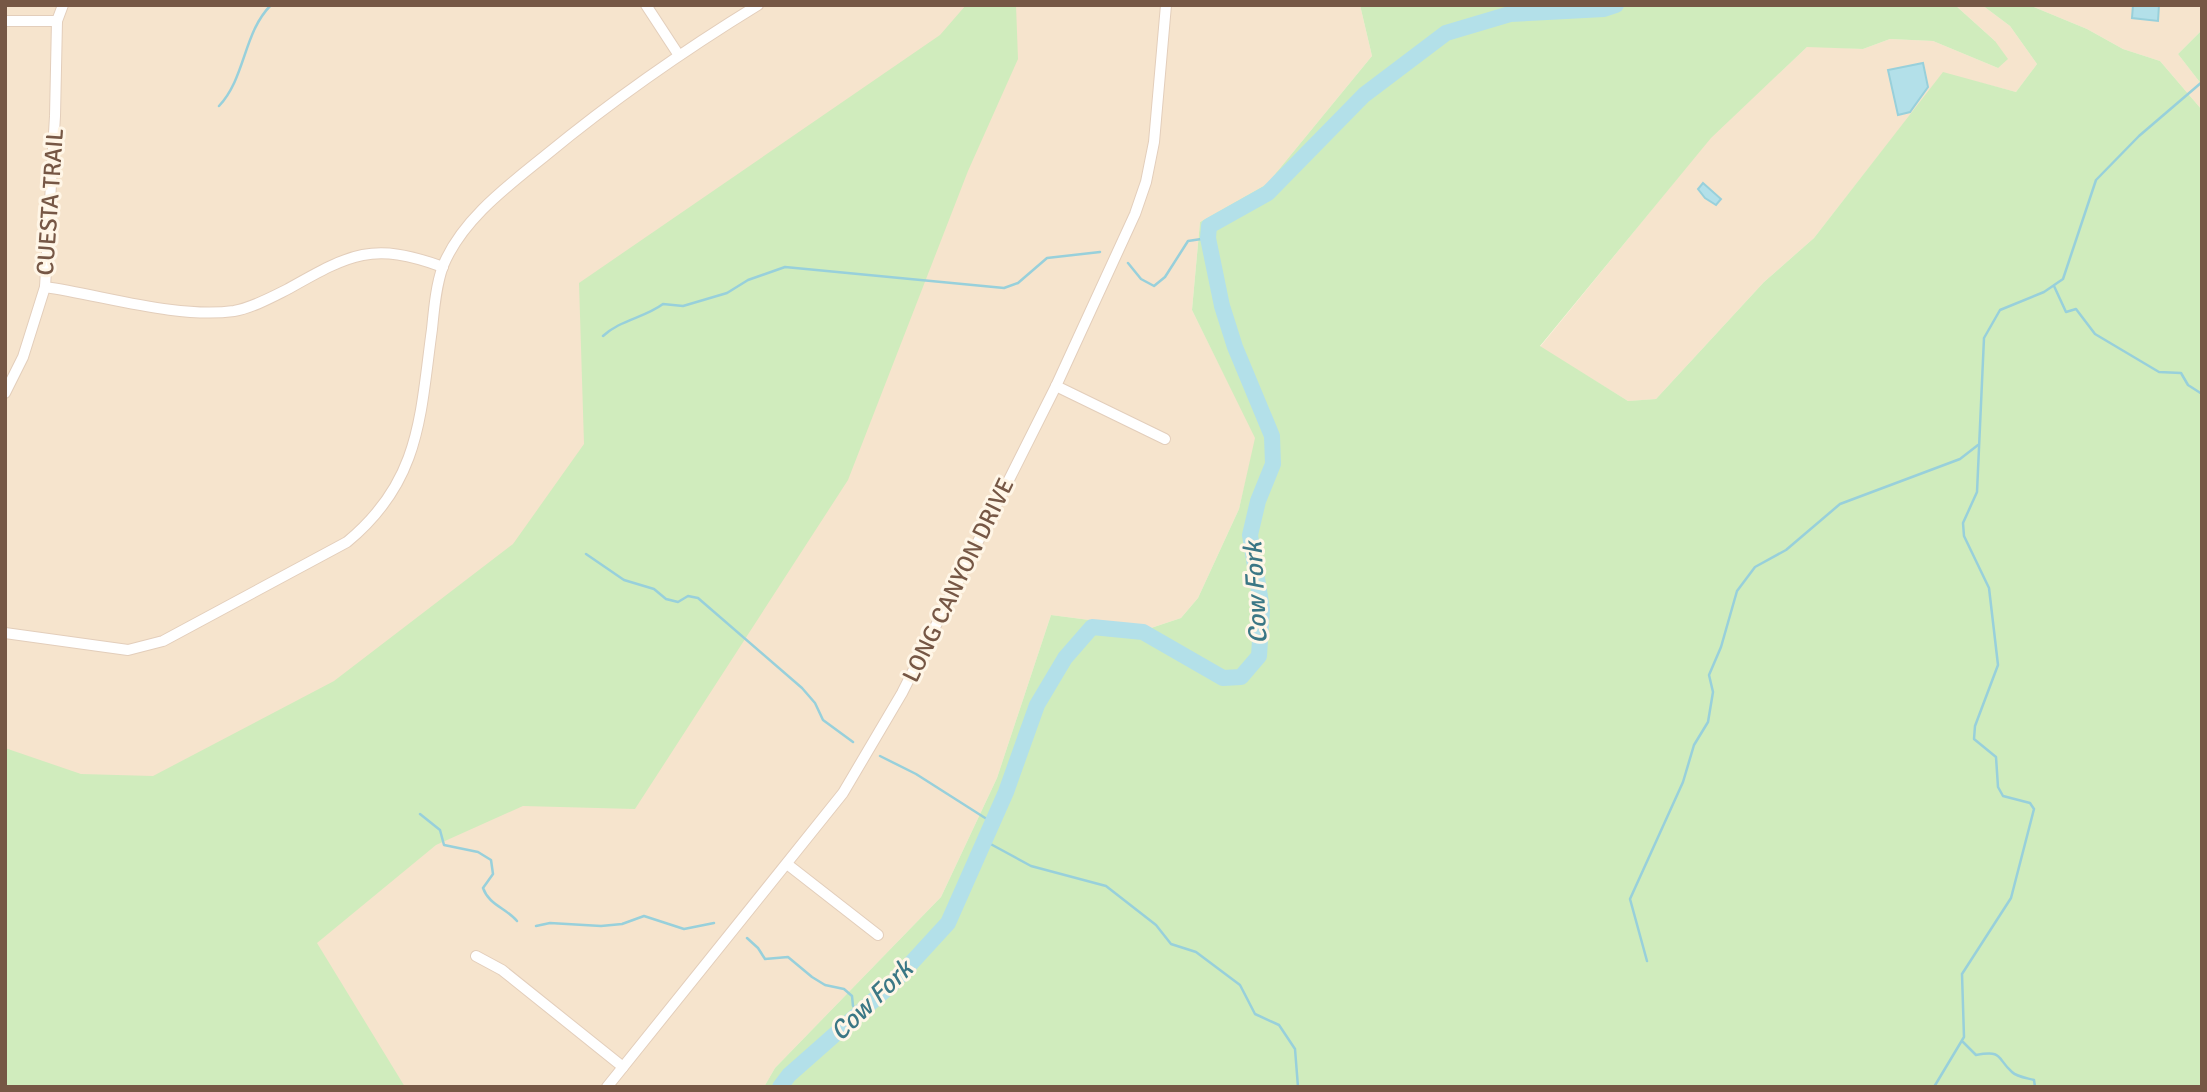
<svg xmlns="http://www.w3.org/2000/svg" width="2207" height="1092" font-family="Signika,sans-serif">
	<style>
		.residential { fill: #f6e4cd }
		.green { fill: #d0ecbd }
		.water { fill: #b3e0e9; stroke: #98d0db; stroke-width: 2 }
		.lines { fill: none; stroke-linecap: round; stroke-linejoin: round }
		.stream { stroke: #98d0db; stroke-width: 2.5 }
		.river { stroke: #b3e0e9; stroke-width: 16 }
		.minor-casing { stroke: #e3cebb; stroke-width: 12 }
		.minor { stroke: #fff; stroke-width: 10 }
		.labels { text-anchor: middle; stroke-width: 6; stroke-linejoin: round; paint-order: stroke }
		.street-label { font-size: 24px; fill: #765745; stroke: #fff6e7 }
		.water-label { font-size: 26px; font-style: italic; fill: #3b7785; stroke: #fff6e7 }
	</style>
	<rect width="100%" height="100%" fill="#fef2df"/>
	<g class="residential">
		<polygon points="5,5 1360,5 1372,56 1267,184 1200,222 1192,310 1256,438 1239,509 1198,598 1181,618 1151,628 1051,615 997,778 941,897 775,1068 764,1087 5,1087"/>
		<polygon points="1955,5 1982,5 2010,26 2037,64 2016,92 1943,73 1814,238 1764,282 1656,399 1628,401 1540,347 1711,137 1808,46 1863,49 1890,39 1933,41 1998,68 1995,41"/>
		<polygon points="2029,5 2202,5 2202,30 2178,54 2202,85 2202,110 2160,61 2123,49 2087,29"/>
	</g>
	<g class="green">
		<polygon points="966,5 1016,5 1018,59 968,171 848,480 635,809 523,806 436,845 317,943 405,1087 5,1087 5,748 81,774 153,776 334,681 513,544 584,444 579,283 940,35"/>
		<polygon points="1360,5 1955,5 1995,41 2008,59 1998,68 1933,41 1890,39 1863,49 1807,47 1711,138 1540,346 1628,401 1656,399 1764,282 1814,238 1943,72 2016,92 2037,64 2010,26 1982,5 2029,5 2087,29 2123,49 2160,61 2202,110 2202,1087 764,1087 775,1068 941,897 997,778 1051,615 1151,628 1181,618 1198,598 1239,509 1255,438 1192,310 1200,222 1267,184 1372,56"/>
		<polygon points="2202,30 2202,85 2178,54"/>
	</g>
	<g class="water">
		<polygon points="2133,5 2159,5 2158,21 2132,18"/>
		<polygon points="1923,63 1928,87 1910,112 1898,115 1888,70"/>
		<polygon points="1703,183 1721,199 1716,205 1705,198 1698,189"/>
	</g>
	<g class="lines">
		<g class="stream">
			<path d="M 219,106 C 246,77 243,33 271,5"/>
			<polyline points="1128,263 1141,279 1154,286 1165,277 1188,241 1208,238"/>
			<polyline points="2054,286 2066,312 2076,309 2095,334 2159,372 2181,373 2188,385 2202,394"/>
			<path d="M 603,336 C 620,320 644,318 663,304 L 683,306 L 727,293 L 748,280 L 785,267 L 1004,288 L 1018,283 L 1047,258 L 1100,252"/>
			<polyline points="586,554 624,580 654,589 666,599 678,602 688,596 698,598 802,688 815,703 823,720 853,742"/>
			<polyline points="880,756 916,774 993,823"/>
			<path d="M 420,814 L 440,830 L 444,845 L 478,852 L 491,860 L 493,874 L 483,888 C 489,905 506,908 517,921"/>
			<polyline points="985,841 1031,866 1106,886 1156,925 1171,944 1196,952 1240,985 1255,1014 1279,1025 1295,1049 1298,1087"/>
			<polyline points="536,926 550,923 601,926 622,924 644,916 684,929 714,923"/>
			<polyline points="747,938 758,948 765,959 788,957 812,977 825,985 844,989 852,996 853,1006 859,1013"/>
			<polyline points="1647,961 1630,899 1683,782 1694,745 1708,722 1713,692 1709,675 1721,647 1737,591 1755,567 1786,550 1840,504 1960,459 1978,445"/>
			<path d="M 1963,1042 L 1976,1055 C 2004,1050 1996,1058 2012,1072 C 2017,1077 2027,1078 2034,1080 L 2035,1087"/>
			<polyline points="1934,1087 1964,1037 1962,974 2011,898 2034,809 2030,803 2003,796 1998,787 1996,757 1974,739 1975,726 1998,665 1989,588 1964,536 1963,523 1977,492 1984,338 2000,310 2044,292 2063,279 2096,180 2139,136 2202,82"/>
		</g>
		<polyline class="river" points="780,1087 789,1075 892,984 948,923 1006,792 1037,705 1065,658 1092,627 1143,632 1223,678 1241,677 1259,656 1262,609 1250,535 1258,501 1273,464 1272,436 1235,347 1222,306 1208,238 1209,226 1268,193 1364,95 1446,33 1510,14 1604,9 1616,5"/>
		<g class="minor-casing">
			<g id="minor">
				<polyline points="646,5 678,54"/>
				<polyline points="5,21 57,21"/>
				<path d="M 45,287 C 102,295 177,319 234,311 C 252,308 272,297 288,289 C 350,254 372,241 443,267"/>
				<polyline points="1056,386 1165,439"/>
				<polyline points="5,393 23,357 45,287 55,116 57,21 63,5"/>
				<path d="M 5,633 L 128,650 L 163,641 L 347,542 C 421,481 420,416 432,329 C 434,309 436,285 443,266 C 462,219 509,185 546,155 C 614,99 683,51 758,5"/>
				<polyline points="787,864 878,935"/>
				<polyline points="476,956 502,970 623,1067"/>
				<polyline points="607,1087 843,793 902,693 1056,386 1135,214 1146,182 1154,142 1166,5"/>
			</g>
		</g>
		<use href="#minor" class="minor"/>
	</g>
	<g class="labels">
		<g class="street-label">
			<text transform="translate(50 202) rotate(-86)" y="8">CUESTA TRAIL</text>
			<text transform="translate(958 580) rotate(-64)" y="8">LONG CANYON DRIVE</text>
		</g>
		<g class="water-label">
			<text transform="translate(1255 593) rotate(-93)" y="9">Cow Fork</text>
			<text transform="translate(871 1000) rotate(-44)" y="9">Cow Fork</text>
		</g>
	</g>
	<rect width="2207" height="1092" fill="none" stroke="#765745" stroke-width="14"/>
</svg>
